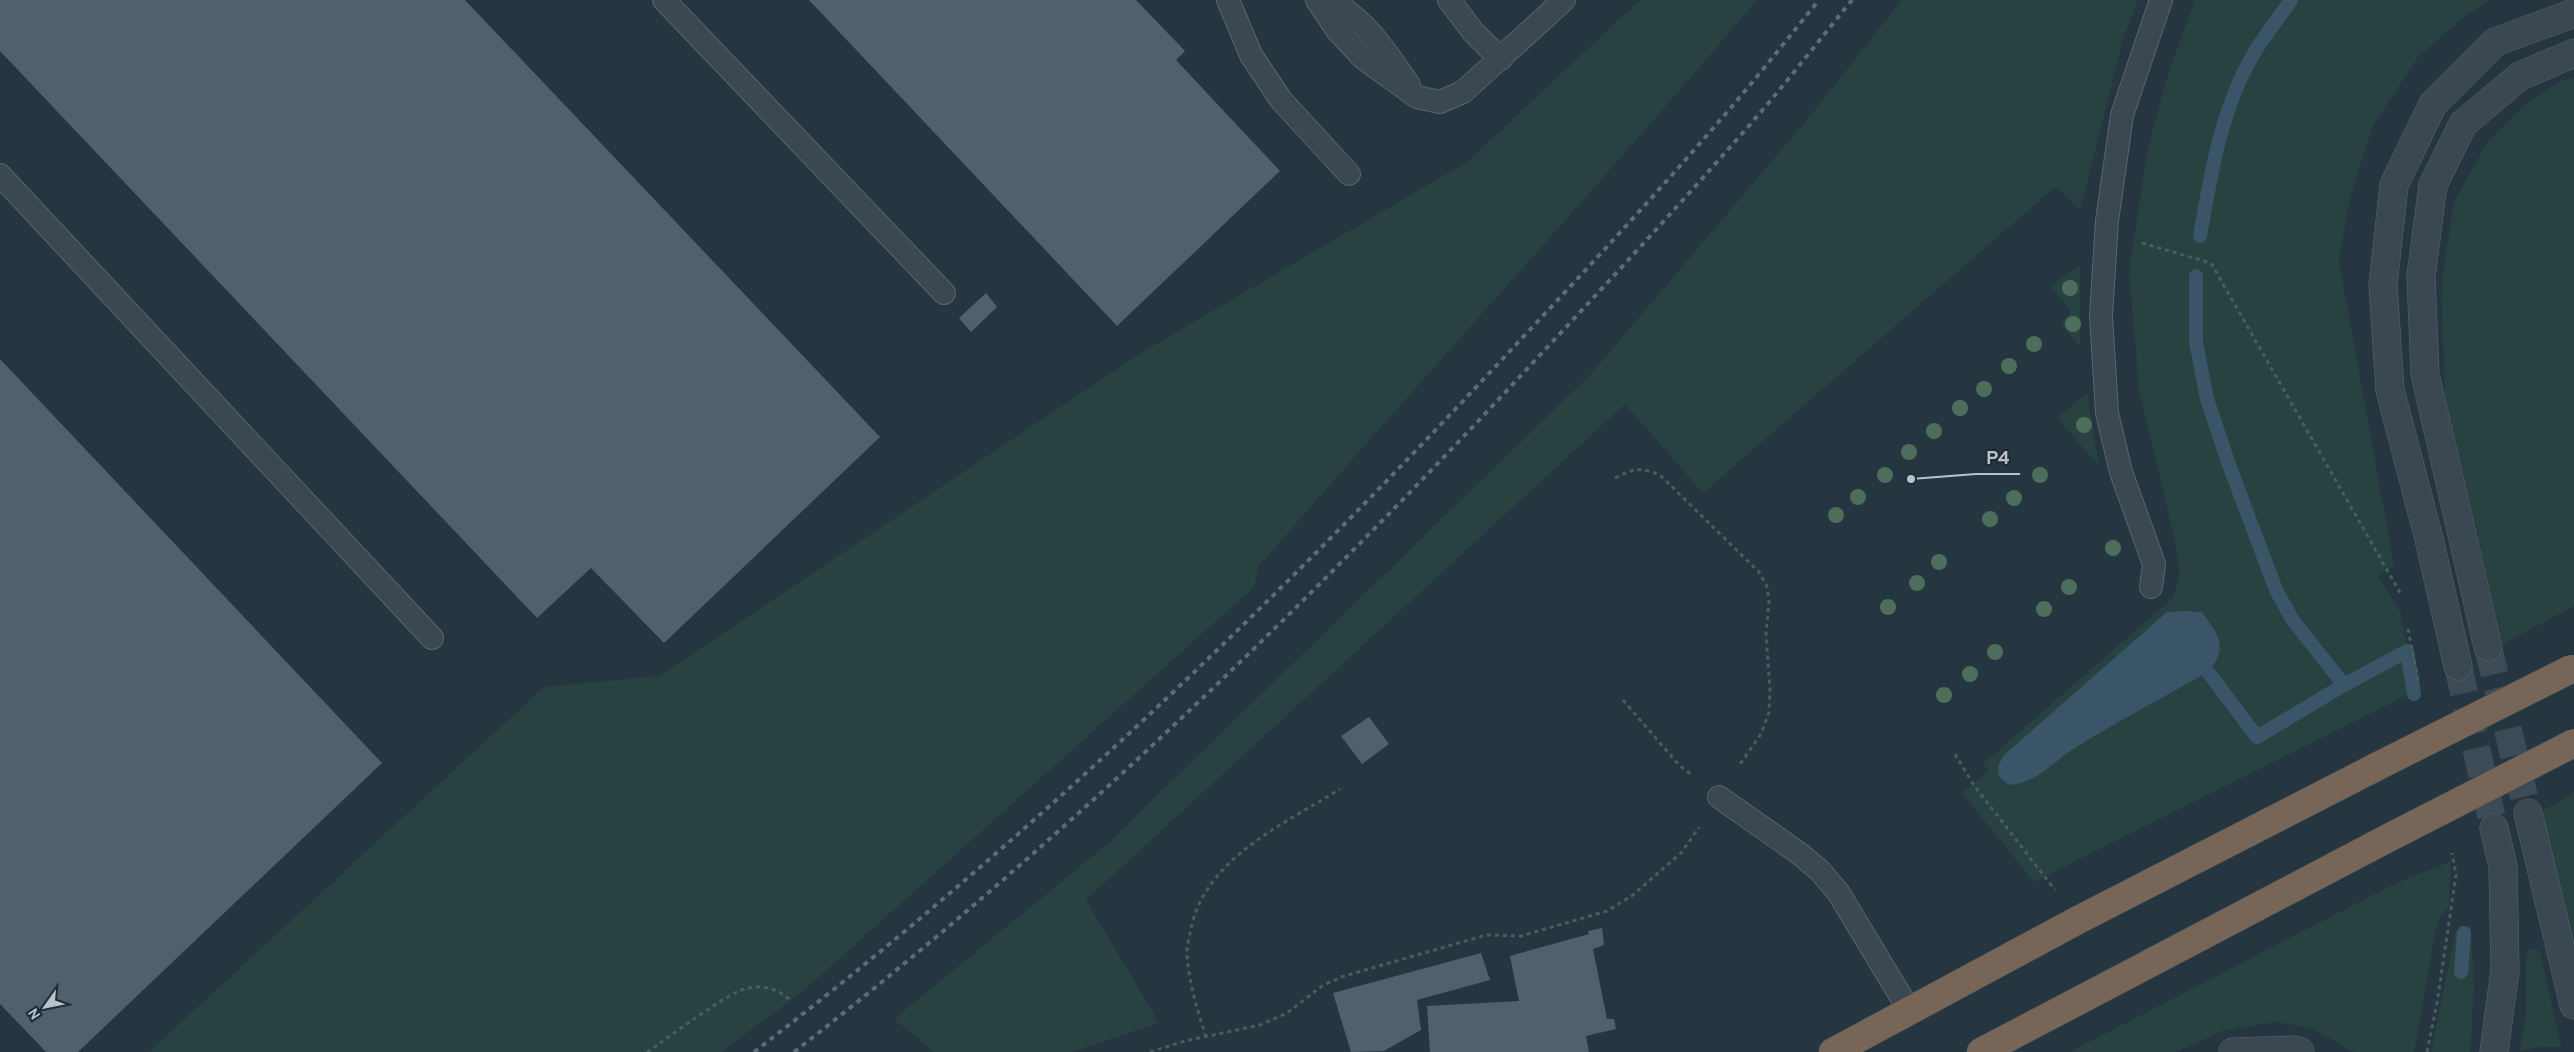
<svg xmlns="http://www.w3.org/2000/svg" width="2574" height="1052" font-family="Overpass,sans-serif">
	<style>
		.green { fill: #284241 }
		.water { fill: #3a5568 }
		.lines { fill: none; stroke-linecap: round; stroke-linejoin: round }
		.stream { stroke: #3a5568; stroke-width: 14 }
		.building { fill: #50606c }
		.street-tunnel { stroke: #3c4b56; stroke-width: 28; stroke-dasharray: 28 14; stroke-linecap: butt }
		.lane-casing { stroke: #59656e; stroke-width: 24 }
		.street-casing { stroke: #59656e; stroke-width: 29 }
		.highway-casing { stroke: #45525b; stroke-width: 29 }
		.path { stroke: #475e5d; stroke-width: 3; stroke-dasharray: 4 4; stroke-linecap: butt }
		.lane { stroke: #3b4751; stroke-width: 22 }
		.street { stroke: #3b4751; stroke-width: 28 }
		.highway { stroke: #776658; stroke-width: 28 }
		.rail { stroke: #5d6c78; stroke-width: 4; stroke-dasharray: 5 5; stroke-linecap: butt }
		.highway-bridge-casing { stroke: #45525b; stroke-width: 29; stroke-linecap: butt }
		.highway-bridge { stroke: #776658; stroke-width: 28 }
		.tree { fill: #4e6e5c }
		.leader { fill: none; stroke: #b8c2cb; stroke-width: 2 }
		.callout-dot { fill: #b8c2cb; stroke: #1f2c36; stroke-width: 2 }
		.callout-label { font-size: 19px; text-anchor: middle; font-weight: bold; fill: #b8c2cb; stroke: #1f2c36; stroke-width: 4.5; stroke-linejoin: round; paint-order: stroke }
	</style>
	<rect width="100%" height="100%" fill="#263641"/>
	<g class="green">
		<path d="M 1640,0 L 1757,0 C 1594,192 1423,377 1258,567 L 1254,587 L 802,992 L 721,1052 L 149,1052 L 544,687 L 659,676 L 1146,350 L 1467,162 Z"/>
		<polygon points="1902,0 2138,0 2122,42 2080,210 2056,186 1703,493 1625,404 1086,900 1159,1023 1072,1052 935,1052 894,1019 1105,846 1591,374 1806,121"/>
		<polygon points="2195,0 2490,0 2466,15 2418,57 2373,125 2350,197 2339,261 2394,566 2378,576 2400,612 2417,690 2034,882 1962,793 1989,771 1982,765 2173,598 2180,577 2176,544 2139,390 2129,269 2148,149 2166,81"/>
		<polygon points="2574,78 2574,606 2503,644 2445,396 2441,285 2454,202 2487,143 2525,104 2561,81"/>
		<polygon points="2080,264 2080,347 2061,323 2071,312 2051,286"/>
		<polygon points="2087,393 2099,466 2057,418"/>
		<polygon points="2574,792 2574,962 2538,814"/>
		<polygon points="2451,861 2449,906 2437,923 2414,1052 2354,1052 2312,1028 2275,1022 2223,1031 2176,1052 2070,1052 2396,883"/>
		<polygon points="2471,925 2474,987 2470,1052 2431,1052 2456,930"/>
		<polygon points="2530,949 2536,949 2540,952 2561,1047 2539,1047 2520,1051 2526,1013 2526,955"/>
	</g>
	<path class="water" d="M 2185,611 L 2202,612 C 2219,636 2229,647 2208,672 C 2164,697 2118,721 2075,748 C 2052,762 2038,783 2009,785 L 1999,777 L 1998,767 L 2003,756 L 2167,612 Z"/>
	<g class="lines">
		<g class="stream">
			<path d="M 2200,236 C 2211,173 2221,109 2254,53 C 2265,35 2279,18 2291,0"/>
			<polyline points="2196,276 2196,342 2207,399 2229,465 2276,590 2292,619 2344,685"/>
			<polyline points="2208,672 2257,737 2344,685 2407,651 2414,694"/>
			<polyline points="2461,972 2464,933"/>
		</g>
	</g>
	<g class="building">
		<polygon points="0,0 465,0 880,437 664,643 591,568 537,618 0,51"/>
		<polygon points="809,0 1136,0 1185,51 1176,60 1280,171 1117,326"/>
		<polygon points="986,293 997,307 971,332 959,318"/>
		<polygon points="0,359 382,763 78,1052 46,1052 0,1004"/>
		<polygon points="1369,717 1389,744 1362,764 1341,736"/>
		<polygon points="1602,928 1604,945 1593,949 1607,1019 1614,1019 1616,1029 1586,1036 1589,1052 1430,1052 1427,1006 1519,1001 1510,956 1589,934 1588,931"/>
		<polygon points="1481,953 1490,980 1417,1000 1421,1030 1384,1051 1351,1052 1333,993"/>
	</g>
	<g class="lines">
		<g class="street-tunnel">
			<polyline points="2488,647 2528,813"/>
			<polyline points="2458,666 2494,828"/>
		</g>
		<g class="lane-casing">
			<g id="lane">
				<polyline points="664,0 944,293"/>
				<polyline points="1228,0 1251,55 1281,100 1349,174"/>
				<polyline points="1317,0 1337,30 1363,58 1417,97 1440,102 1463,92 1564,0"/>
				<path d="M 1331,0 C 1368,23 1385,50 1409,85"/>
				<polyline points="1449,0 1474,33 1501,59"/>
				<polyline points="0,175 432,638"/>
				<polyline points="2151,587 2154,564 2121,472 2107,413 2101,316 2107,221 2122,115 2161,0"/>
				<polyline points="1719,797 1800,854 1820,871 1838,892 1909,1010"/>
			</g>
		</g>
		<g class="street-casing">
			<g id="street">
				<polyline points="2488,647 2425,374 2421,276 2433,185 2463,124 2520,76 2574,53"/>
				<polyline points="2458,666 2429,539 2390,390 2383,285 2394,185 2433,104 2495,42 2574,13"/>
				<polyline points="2528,813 2574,1005"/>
				<polyline points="2233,1052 2293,1050 2300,1052"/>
				<polyline points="2494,1052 2505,970 2503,866 2494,828"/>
			</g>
		</g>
		<g class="highway-casing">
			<g id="highway">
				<polyline points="1833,1052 2078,920 2378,766"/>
				<polyline points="1981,1052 2394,835"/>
			</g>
		</g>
		<g class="path">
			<polyline points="2142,243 2211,263 2402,596"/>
			<path d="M 1615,478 C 1635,468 1639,467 1660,475 L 1759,572 L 1767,587 L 1769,601 L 1766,634 L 1770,690 L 1769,712 L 1761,734 L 1738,767"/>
			<polyline points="2408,629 2419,685"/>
			<polyline points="1623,700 1679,765 1693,776"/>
			<polyline points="1955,754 1973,784 2055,890"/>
			<path d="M 1206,1037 C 1197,1009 1188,980 1187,951 C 1187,944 1190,936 1191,928 C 1207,857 1283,825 1340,789"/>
			<path d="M 647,1052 C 667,1039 729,991 748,988 C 765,985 778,989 790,1000"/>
			<polyline points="1150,1052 1185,1041 1260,1025 1287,1013 1322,986 1341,977 1486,935 1521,936 1607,911 1633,895 1682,852 1699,827"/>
			<polyline points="2427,1052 2437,1003 2456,875 2452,853"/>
		</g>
		<use href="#lane" class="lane"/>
		<use href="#street" class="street"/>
		<use href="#highway" class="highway"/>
		<g class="rail">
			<path d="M 754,1052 C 1009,856 1243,634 1464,400 C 1553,305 1643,210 1728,111 C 1759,75 1789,37 1819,0"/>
			<path d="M 794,1052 C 1041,860 1268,643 1483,416 C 1572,321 1661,226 1747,128 C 1783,87 1817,43 1852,0"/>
		</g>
		<g class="highway-bridge-casing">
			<g id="highway-bridge">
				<polyline points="2378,766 2571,669"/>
				<polyline points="2394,835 2574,743"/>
			</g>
		</g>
		<use href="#highway-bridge" class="highway-bridge"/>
	</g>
	<g class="tree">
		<circle cx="2070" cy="288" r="8"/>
		<circle cx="2073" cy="324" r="8"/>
		<circle cx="2034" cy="344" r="8"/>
		<circle cx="2009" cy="366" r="8"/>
		<circle cx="1984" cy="389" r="8"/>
		<circle cx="1960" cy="408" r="8"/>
		<circle cx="2084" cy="425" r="8"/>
		<circle cx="1934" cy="431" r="8"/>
		<circle cx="1909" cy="452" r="8"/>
		<circle cx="1885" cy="475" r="8"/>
		<circle cx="2040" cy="475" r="8"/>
		<circle cx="1858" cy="497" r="8"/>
		<circle cx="2014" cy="498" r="8"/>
		<circle cx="1836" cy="515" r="8"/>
		<circle cx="1990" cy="519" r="8"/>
		<circle cx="2113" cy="548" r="8"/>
		<circle cx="1939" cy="562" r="8"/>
		<circle cx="1917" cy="583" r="8"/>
		<circle cx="2069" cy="587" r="8"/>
		<circle cx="1888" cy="607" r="8"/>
		<circle cx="2044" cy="609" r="8"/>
		<circle cx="1995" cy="652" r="8"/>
		<circle cx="1970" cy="674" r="8"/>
		<circle cx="1944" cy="695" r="8"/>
	</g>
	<path class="leader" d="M1911 479L1976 474H2020"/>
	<circle class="callout-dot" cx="1911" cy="479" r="5"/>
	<g class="callout-label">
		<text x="1998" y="464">P4</text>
	</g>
	<g transform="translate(45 1007) rotate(237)" stroke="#1f2c36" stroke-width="4" paint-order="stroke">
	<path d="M0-4L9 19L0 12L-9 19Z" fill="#b8c2cb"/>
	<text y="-8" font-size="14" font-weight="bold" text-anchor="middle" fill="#b8c2cb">N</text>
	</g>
</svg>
